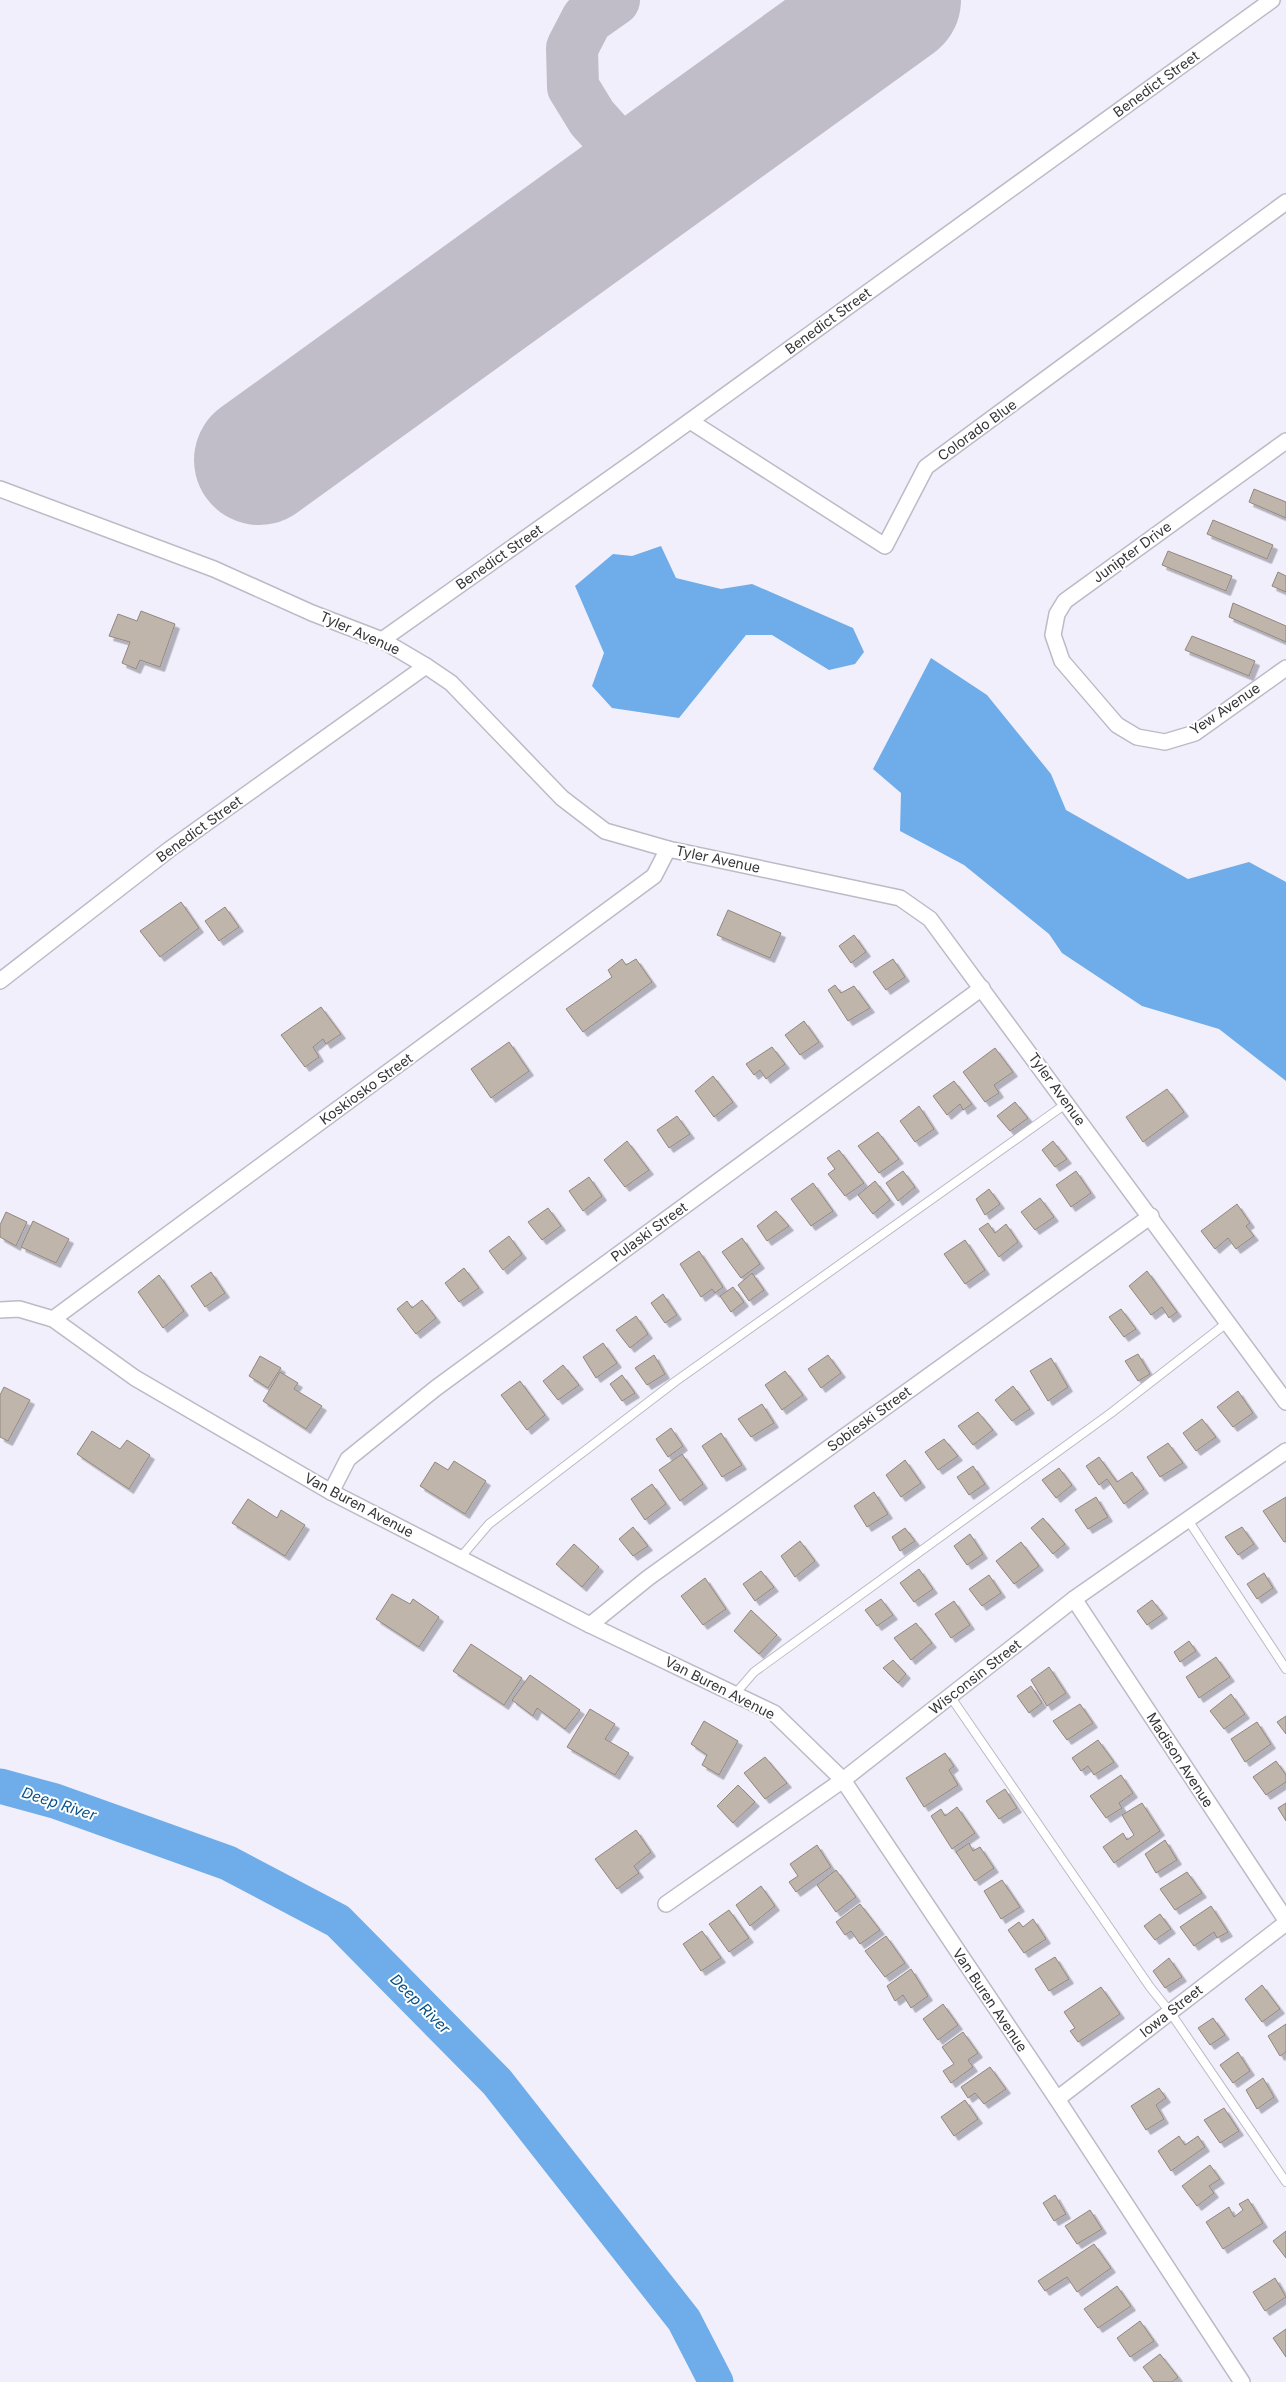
<svg xmlns="http://www.w3.org/2000/svg" width="1286" height="2382" font-family="Inter,sans-serif">
	<style>
		.water { fill: #6eade9 }
		.lines { fill: none; stroke-linecap: round; stroke-linejoin: round }
		.river { stroke: #6eade9; stroke-width: 35 }
		.taxiway { stroke: #c0bdc8; stroke-width: 52 }
		.runway { stroke: #c0bdc8; stroke-width: 130 }
		.building { fill: #bfb5ab; stroke: #91877e; filter: url(#shadow) }
		.service-casing { stroke: #bcbac6; stroke-width: 10 }
		.minor-casing { stroke: #bcbac6; stroke-width: 18 }
		.service { stroke: #fff; stroke-width: 8 }
		.minor { stroke: #fff; stroke-width: 15 }
		.labels { text-anchor: middle; stroke-width: 4; stroke-linejoin: round; paint-order: stroke }
		.street-label { font-size: 14px; fill: #353439; stroke: #fff }
		.water-label { font-size: 15px; font-style: italic; fill: #075188; stroke: #fff }
	</style>
	<defs>
		<filter id="shadow"><feDropShadow dx="4.5" dy="4.5" stdDeviation="0" flood-color="#0004"/></filter>
	</defs>
	<rect width="100%" height="100%" fill="#f2effc"/>
	<g class="water">
		<polygon points="661,546 676,578 721,589 752,584 853,628 864,652 855,664 829,670 772,635 746,635 679,718 612,708 592,686 604,653 575,586 613,554 632,556"/>
		<polygon points="931,658 987,695 1051,774 1066,810 1188,879 1249,862 1286,882 1286,1081 1219,1029 1142,1006 1062,953 1049,934 964,865 900,831 901,793 873,769"/>
	</g>
	<g class="lines">
		<polyline class="river" points="0,1786 55,1801 228,1863 338,1921 497,2082 684,2320 716,2382"/>
		<polyline class="taxiway" points="614,0 587,19 572,48 573,87 592,118 647,179"/>
		<polyline class="runway" points="259,460 896,0"/>
	</g>
	<g class="building">
		<polygon points="1254,489 1286,502 1286,518 1249,502"/>
		<polygon points="1213,520 1273,545 1267,559 1207,534"/>
		<polygon points="1168,551 1232,576 1226,591 1162,565"/>
		<polygon points="1278,572 1286,576 1286,592 1272,586"/>
		<polygon points="1233,603 1286,626 1286,642 1229,617"/>
		<polygon points="141,611 175,624 160,667 140,660 136,669 122,663 130,642 109,636 118,614 137,621"/>
		<polygon points="1192,636 1255,661 1249,676 1185,650"/>
		<polygon points="181,902 199,928 160,957 140,931"/>
		<polygon points="225,907 239,927 219,941 205,921"/>
		<polygon points="728,910 781,933 770,958 717,935"/>
		<polygon points="854,935 866,952 851,963 839,946"/>
		<polygon points="622,959 626,965 636,959 652,982 583,1032 566,1009 612,977 608,970"/>
		<polygon points="893,959 905,977 886,990 873,972"/>
		<polygon points="835,985 841,993 854,986 870,1008 848,1021 828,990"/>
		<polygon points="321,1007 341,1034 326,1044 323,1039 313,1047 319,1057 305,1067 281,1035"/>
		<polygon points="804,1021 819,1042 800,1055 785,1035"/>
		<polygon points="509,1042 529,1071 491,1098 471,1069"/>
		<polygon points="772,1047 785,1064 766,1079 760,1070 754,1075 746,1064"/>
		<polygon points="995,1048 1013,1072 994,1085 999,1093 985,1102 963,1072"/>
		<polygon points="713,1076 733,1102 714,1117 695,1091"/>
		<polygon points="954,1081 972,1104 963,1110 960,1104 947,1115 933,1096"/>
		<polygon points="1167,1089 1184,1112 1143,1142 1126,1117"/>
		<polygon points="1015,1102 1028,1118 1010,1131 997,1116"/>
		<polygon points="919,1106 934,1129 915,1142 900,1121"/>
		<polygon points="677,1116 690,1134 669,1148 657,1130"/>
		<polygon points="878,1132 899,1159 879,1173 858,1146"/>
		<polygon points="627,1141 649,1170 625,1187 604,1160"/>
		<polygon points="1053,1141 1067,1159 1055,1167 1042,1150"/>
		<polygon points="839,1150 864,1183 845,1196 828,1174 835,1169 827,1158"/>
		<polygon points="903,1171 915,1187 898,1201 886,1183"/>
		<polygon points="1076,1171 1091,1193 1071,1207 1056,1185"/>
		<polygon points="589,1177 602,1196 583,1211 569,1191"/>
		<polygon points="875,1181 890,1200 873,1214 858,1195"/>
		<polygon points="813,1183 833,1211 811,1226 791,1199"/>
		<polygon points="989,1189 1000,1204 985,1215 976,1199"/>
		<polygon points="1040,1198 1054,1217 1035,1230 1021,1212"/>
		<polygon points="1237,1204 1250,1223 1246,1226 1254,1236 1236,1249 1228,1238 1215,1249 1201,1231"/>
		<polygon points="548,1208 561,1226 542,1240 528,1222"/>
		<polygon points="776,1211 789,1226 767,1241 757,1226"/>
		<polygon points="6,1212 27,1222 16,1246 0,1237 0,1225"/>
		<polygon points="33,1221 69,1239 56,1263 21,1247"/>
		<polygon points="988,1223 995,1233 1006,1224 1018,1242 999,1257 979,1229"/>
		<polygon points="509,1236 522,1254 503,1270 489,1251"/>
		<polygon points="742,1238 760,1264 741,1278 722,1252"/>
		<polygon points="965,1240 985,1270 965,1284 944,1254"/>
		<polygon points="699,1251 723,1287 715,1293 712,1289 701,1297 680,1264"/>
		<polygon points="464,1268 479,1288 459,1302 445,1283"/>
		<polygon points="1147,1271 1177,1312 1169,1318 1162,1307 1151,1315 1129,1286"/>
		<polygon points="211,1272 225,1293 205,1307 191,1286"/>
		<polygon points="752,1273 764,1290 749,1301 738,1285"/>
		<polygon points="159,1275 184,1311 163,1328 138,1292"/>
		<polygon points="733,1287 744,1302 731,1312 720,1296"/>
		<polygon points="663,1294 677,1315 665,1323 651,1303"/>
		<polygon points="422,1300 436,1318 416,1334 397,1309 407,1301 412,1308"/>
		<polygon points="1121,1309 1136,1329 1124,1337 1109,1317"/>
		<polygon points="636,1316 648,1334 630,1348 616,1330"/>
		<polygon points="603,1343 617,1363 596,1378 583,1357"/>
		<polygon points="1138,1354 1150,1374 1138,1381 1125,1361"/>
		<polygon points="654,1355 665,1374 647,1385 635,1368"/>
		<polygon points="828,1355 841,1373 821,1388 808,1369"/>
		<polygon points="260,1356 281,1368 268,1388 249,1376"/>
		<polygon points="1051,1358 1068,1387 1048,1401 1030,1371"/>
		<polygon points="563,1365 579,1385 558,1400 543,1381"/>
		<polygon points="785,1371 803,1395 782,1410 765,1385"/>
		<polygon points="280,1372 298,1383 294,1389 322,1406 306,1429 263,1401"/>
		<polygon points="622,1375 635,1393 622,1401 610,1384"/>
		<polygon points="520,1381 545,1415 527,1430 501,1395"/>
		<polygon points="1013,1386 1030,1409 1012,1421 995,1400"/>
		<polygon points="4,1387 30,1400 8,1441 0,1437 0,1395"/>
		<polygon points="1238,1391 1253,1413 1233,1427 1217,1407"/>
		<polygon points="762,1404 774,1423 751,1437 738,1419"/>
		<polygon points="978,1412 993,1430 973,1445 958,1426"/>
		<polygon points="1202,1419 1216,1437 1196,1451 1183,1433"/>
		<polygon points="671,1428 683,1446 668,1457 656,1439"/>
		<polygon points="92,1431 120,1449 127,1440 150,1455 129,1489 77,1454"/>
		<polygon points="721,1433 742,1465 722,1477 702,1446"/>
		<polygon points="944,1439 958,1456 938,1470 925,1452"/>
		<polygon points="1168,1443 1183,1463 1160,1477 1147,1457"/>
		<polygon points="682,1454 703,1484 680,1501 659,1470"/>
		<polygon points="1099,1457 1117,1482 1132,1472 1144,1489 1124,1504 1107,1479 1099,1485 1086,1466"/>
		<polygon points="905,1460 921,1483 901,1497 886,1475"/>
		<polygon points="454,1461 486,1481 465,1514 420,1486 435,1462 448,1470"/>
		<polygon points="973,1466 985,1484 969,1495 957,1477"/>
		<polygon points="1059,1468 1072,1485 1056,1498 1042,1480"/>
		<polygon points="652,1484 666,1504 645,1520 631,1499"/>
		<polygon points="874,1492 888,1514 867,1527 854,1506"/>
		<polygon points="1096,1497 1108,1517 1088,1529 1075,1510"/>
		<polygon points="1286,1497 1286,1541 1284,1542 1263,1511"/>
		<polygon points="248,1499 277,1518 281,1510 305,1525 285,1556 232,1523"/>
		<polygon points="1043,1518 1065,1544 1053,1554 1031,1528"/>
		<polygon points="633,1527 648,1546 633,1556 619,1539"/>
		<polygon points="1242,1527 1254,1544 1238,1555 1225,1537"/>
		<polygon points="905,1528 915,1541 900,1551 892,1537"/>
		<polygon points="970,1534 983,1554 967,1565 954,1546"/>
		<polygon points="800,1541 815,1561 795,1577 781,1556"/>
		<polygon points="1021,1542 1039,1566 1014,1584 996,1561"/>
		<polygon points="574,1544 599,1567 582,1587 556,1564"/>
		<polygon points="919,1569 933,1589 914,1602 900,1583"/>
		<polygon points="761,1571 774,1587 755,1601 743,1584"/>
		<polygon points="1264,1573 1273,1588 1257,1599 1247,1584"/>
		<polygon points="989,1575 1001,1593 982,1606 969,1589"/>
		<polygon points="705,1578 726,1609 703,1625 681,1596"/>
		<polygon points="392,1594 410,1604 413,1599 439,1617 419,1647 376,1619"/>
		<polygon points="881,1599 893,1615 877,1626 865,1610"/>
		<polygon points="1152,1600 1163,1614 1147,1625 1137,1611"/>
		<polygon points="954,1601 970,1625 951,1638 935,1614"/>
		<polygon points="751,1610 777,1635 759,1654 734,1631"/>
		<polygon points="916,1623 932,1643 911,1660 894,1638"/>
		<polygon points="1189,1641 1196,1651 1180,1662 1174,1652"/>
		<polygon points="471,1644 522,1678 504,1705 453,1671"/>
		<polygon points="1216,1657 1230,1677 1199,1698 1186,1677"/>
		<polygon points="893,1660 906,1674 898,1683 883,1668"/>
		<polygon points="1049,1667 1066,1693 1047,1706 1031,1680"/>
		<polygon points="530,1675 580,1710 565,1729 537,1708 533,1716 512,1700"/>
		<polygon points="1031,1686 1042,1703 1029,1713 1017,1696"/>
		<polygon points="1231,1694 1245,1714 1224,1729 1210,1711"/>
		<polygon points="1080,1704 1093,1723 1067,1740 1053,1721"/>
		<polygon points="590,1709 615,1724 605,1739 629,1753 615,1775 567,1747"/>
		<polygon points="1286,1716 1286,1734 1277,1722"/>
		<polygon points="704,1721 738,1741 719,1775 702,1765 707,1755 691,1744"/>
		<polygon points="1257,1722 1271,1744 1245,1762 1231,1739"/>
		<polygon points="1098,1740 1114,1762 1094,1775 1088,1766 1081,1771 1072,1758"/>
		<polygon points="945,1753 954,1766 949,1770 958,1785 924,1807 906,1778"/>
		<polygon points="765,1757 787,1783 765,1799 744,1773"/>
		<polygon points="1276,1761 1286,1775 1286,1782 1266,1795 1253,1777"/>
		<polygon points="1121,1775 1133,1793 1119,1803 1122,1808 1106,1818 1090,1796"/>
		<polygon points="738,1785 755,1802 733,1823 717,1806"/>
		<polygon points="1005,1789 1017,1808 999,1819 986,1801"/>
		<polygon points="1142,1803 1160,1831 1114,1863 1103,1847 1123,1833 1127,1840 1134,1835 1122,1815"/>
		<polygon points="1286,1803 1286,1821 1278,1808"/>
		<polygon points="957,1807 975,1833 952,1849 931,1816 941,1809 945,1816"/>
		<polygon points="636,1830 651,1852 634,1866 639,1873 617,1889 595,1859"/>
		<polygon points="1165,1840 1177,1860 1156,1873 1145,1854"/>
		<polygon points="969,1843 973,1851 980,1847 994,1868 975,1881 956,1852"/>
		<polygon points="817,1845 831,1867 796,1892 789,1882 798,1876 790,1864"/>
		<polygon points="836,1870 856,1897 836,1912 817,1885"/>
		<polygon points="1187,1872 1202,1893 1175,1910 1160,1889"/>
		<polygon points="1002,1880 1020,1907 1001,1919 984,1891"/>
		<polygon points="761,1886 775,1906 750,1926 736,1905"/>
		<polygon points="860,1904 880,1930 860,1944 851,1931 845,1935 836,1922"/>
		<polygon points="1211,1906 1228,1932 1217,1938 1214,1932 1194,1946 1180,1927"/>
		<polygon points="729,1910 749,1938 729,1952 709,1924"/>
		<polygon points="1160,1914 1171,1929 1155,1940 1144,1926"/>
		<polygon points="1033,1919 1046,1939 1024,1953 1008,1930 1019,1922 1023,1927"/>
		<polygon points="702,1931 721,1958 701,1971 683,1944"/>
		<polygon points="886,1936 905,1963 885,1977 865,1951"/>
		<polygon points="1055,1957 1069,1979 1049,1991 1035,1969"/>
		<polygon points="1169,1958 1182,1977 1165,1988 1153,1971"/>
		<polygon points="911,1969 928,1996 911,2008 903,1995 895,2001 887,1986"/>
		<polygon points="1262,1985 1280,2009 1262,2022 1245,1999"/>
		<polygon points="1101,1987 1120,2014 1078,2042 1070,2031 1075,2028 1064,2012"/>
		<polygon points="943,2004 958,2025 938,2040 923,2019"/>
		<polygon points="1213,2018 1225,2035 1210,2045 1198,2028"/>
		<polygon points="1286,2024 1286,2052 1280,2056 1268,2036"/>
		<polygon points="963,2032 978,2053 968,2060 973,2067 951,2083 943,2071 954,2064 942,2047"/>
		<polygon points="1238,2052 1250,2071 1233,2083 1220,2065"/>
		<polygon points="990,2067 1006,2089 984,2104 975,2093 968,2098 961,2087"/>
		<polygon points="1263,2078 1274,2097 1257,2109 1246,2090"/>
		<polygon points="1159,2088 1166,2098 1156,2105 1164,2119 1146,2130 1131,2106"/>
		<polygon points="965,2100 978,2119 954,2136 941,2117"/>
		<polygon points="1224,2108 1239,2131 1220,2143 1204,2120"/>
		<polygon points="1179,2136 1185,2145 1198,2136 1205,2147 1171,2171 1158,2151"/>
		<polygon points="1210,2165 1220,2179 1209,2186 1214,2193 1197,2206 1182,2186"/>
		<polygon points="1055,2195 1066,2214 1054,2221 1043,2203"/>
		<polygon points="1248,2199 1263,2223 1223,2249 1206,2222 1229,2207 1234,2217 1243,2210 1239,2204"/>
		<polygon points="1090,2210 1102,2229 1077,2244 1065,2226"/>
		<polygon points="1286,2231 1286,2258 1273,2241"/>
		<polygon points="1094,2244 1111,2268 1077,2292 1067,2277 1045,2291 1038,2281"/>
		<polygon points="1275,2278 1286,2297 1265,2311 1253,2292"/>
		<polygon points="1117,2286 1131,2306 1098,2328 1084,2309"/>
		<polygon points="1140,2321 1154,2341 1130,2357 1117,2338"/>
		<polygon points="1286,2329 1286,2357 1273,2338"/>
		<polygon points="1160,2354 1178,2377 1172,2382 1154,2382 1143,2367"/>
	</g>
	<g class="lines">
		<g class="service-casing">
			<g id="service">
				<polyline points="1188,1520 1286,1669"/>
				<polyline points="460,1558 489,1524 676,1381 1067,1103"/>
				<polyline points="735,1694 754,1672 1111,1413 1228,1322"/>
				<polyline points="950,1696 1150,1987 1170,2012 1286,2182"/>
			</g>
		</g>
		<g class="minor-casing">
			<g id="minor">
				<polyline points="690,421 885,546 926,467 1286,202"/>
				<polyline points="1286,441 1065,601 1057,614 1053,635 1062,661 1117,725 1137,737 1165,742 1195,733 1286,668"/>
				<polyline points="0,489 214,569 312,613 382,640 426,666 451,683 562,798 605,831 668,849 900,898 930,919 1286,1402"/>
				<polyline points="382,640 647,452 1272,0"/>
				<polyline points="0,981 170,849 426,666"/>
				<polyline points="0,1310 19,1309 53,1319 135,1378 331,1492 590,1625 774,1713 843,1780 1057,2099 1242,2382"/>
				<polyline points="53,1319 654,876 668,849"/>
				<polyline points="331,1492 348,1459 436,1388 982,988"/>
				<polyline points="1074,1599 1286,1920"/>
				<polyline points="590,1625 648,1578 1151,1216"/>
				<polyline points="666,1904 843,1780 1074,1599 1286,1451"/>
				<polyline points="1057,2099 1286,1923"/>
			</g>
		</g>
		<use href="#service" class="service"/>
		<use href="#minor" class="minor"/>
	</g>
	<g class="labels">
		<g class="street-label">
			<text transform="translate(1156 84) rotate(-36)" y="5">Benedict Street</text>
			<text transform="translate(828 321) rotate(-36)" y="5">Benedict Street</text>
			<text transform="translate(977 430) rotate(-36)" y="5">Colorado Blue</text>
			<text transform="translate(1132 552) rotate(-36)" y="5">Junipter Drive</text>
			<text transform="translate(499 557) rotate(-35)" y="5">Benedict Street</text>
			<text transform="translate(360 633) rotate(24)" y="5">Tyler Avenue</text>
			<text transform="translate(1225 709) rotate(-34)" y="5">Yew Avenue</text>
			<text transform="translate(199 829) rotate(-36)" y="5">Benedict Street</text>
			<text transform="translate(718 859) rotate(12)" y="5">Tyler Avenue</text>
			<text transform="translate(366 1089) rotate(-36)" y="5">Koskiosko Street</text>
			<text transform="translate(1057 1089) rotate(54)" y="5">Tyler Avenue</text>
			<text transform="translate(649 1232) rotate(-36)" y="5">Pulaski Street</text>
			<text transform="translate(869 1419) rotate(-36)" y="5">Sobieski Street</text>
			<text transform="translate(359 1505) rotate(28)" y="5">Van Buren Avenue</text>
			<text transform="translate(975 1677) rotate(-38)" y="5">Wisconsin Street</text>
			<text transform="translate(720 1688) rotate(27)" y="5">Van Buren Avenue</text>
			<text transform="translate(1180 1760) rotate(57)" y="5">Madison Avenue</text>
			<text transform="translate(990 2000) rotate(56)" y="5">Van Buren Avenue</text>
			<text transform="translate(1171 2011) rotate(-38)" y="5">Iowa Street</text>
		</g>
		<g class="water-label">
			<text transform="translate(59 1804) rotate(18)" y="5">Deep River</text>
			<text transform="translate(420 2004) rotate(45)" y="5">Deep River</text>
		</g>
	</g>
</svg>
